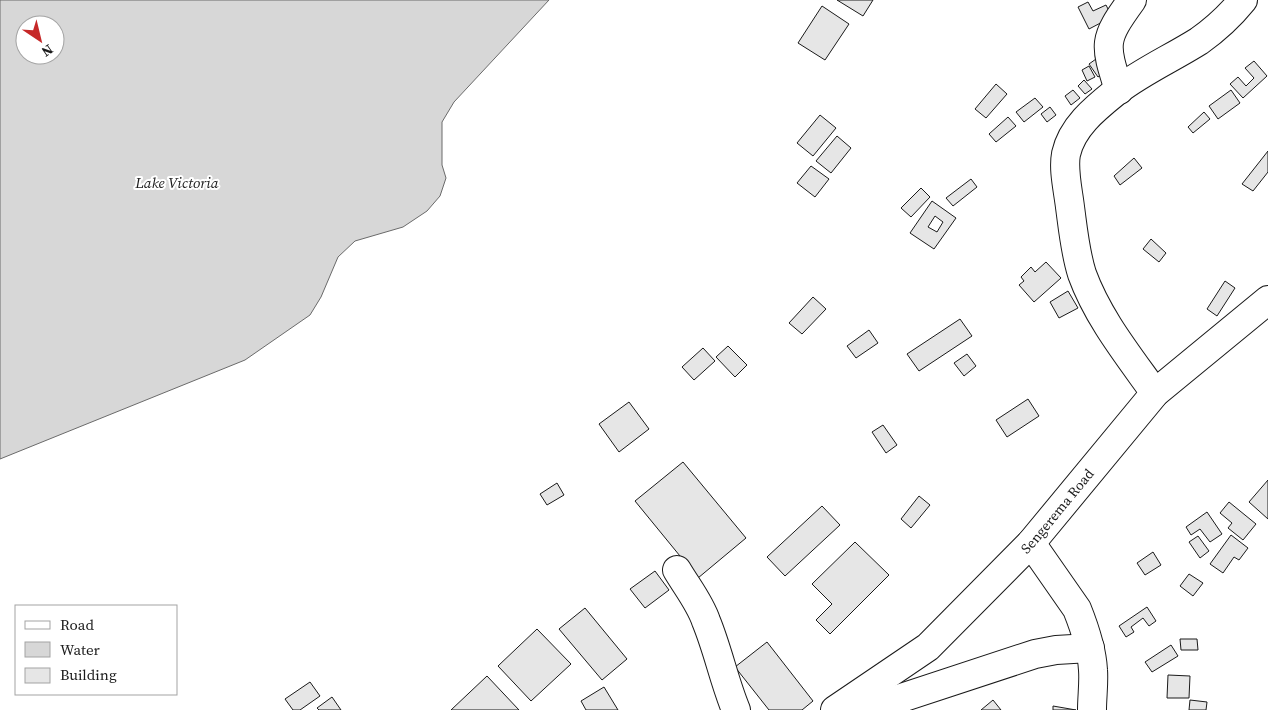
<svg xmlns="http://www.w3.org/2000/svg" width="1268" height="710" font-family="'Source Serif 4',serif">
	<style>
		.water { fill: #d7d7d7; stroke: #6a6a6a; fill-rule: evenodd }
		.building { fill: #e6e6e6; stroke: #1a1a1a; fill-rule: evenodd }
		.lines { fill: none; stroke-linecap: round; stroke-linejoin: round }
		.minor-casing { stroke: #1a1a1a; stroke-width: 30 }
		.major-casing { stroke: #1a1a1a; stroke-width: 30 }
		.minor { stroke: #fff; stroke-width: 28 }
		.major { stroke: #fff; stroke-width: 28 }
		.labels { text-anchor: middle; stroke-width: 4; stroke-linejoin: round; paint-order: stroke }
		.street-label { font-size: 14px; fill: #1a1a1a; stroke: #fff }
		.water-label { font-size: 15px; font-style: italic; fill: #1a1a1a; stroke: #fff }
	</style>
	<rect width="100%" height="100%" fill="#fff"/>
	<path class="water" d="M 0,0 L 549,0 L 454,102 L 442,122 L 442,165 L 446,178 L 440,196 L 427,211 L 403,227 L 355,241 L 338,257 L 321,297 L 310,315 L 245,360 L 0,459 ZM 25,25 L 55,25 L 55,55 L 25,55 Z"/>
	<g class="building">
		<polygon points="837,0 873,0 863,16"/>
		<polygon points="1088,2 1093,11 1106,5 1112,17 1089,29 1078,7"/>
		<polygon points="822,6 849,24 825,60 798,43"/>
		<polygon points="1096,59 1105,72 1098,77 1089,64"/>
		<polygon points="1254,61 1267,76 1243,98 1230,84 1238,77 1246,86 1254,78 1245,68"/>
		<polygon points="1089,66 1095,77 1087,81 1082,70"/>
		<polygon points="1084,80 1092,89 1085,94 1078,86"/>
		<polygon points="996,84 1007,94 986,118 975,109"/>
		<polygon points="1073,90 1080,98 1071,105 1065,96"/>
		<polygon points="1231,90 1240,103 1218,119 1209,106"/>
		<polygon points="1035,98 1043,107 1024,122 1016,112"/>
		<polygon points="1050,107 1056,115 1047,122 1041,114"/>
		<polygon points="1204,112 1210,119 1193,133 1188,127"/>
		<polygon points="820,115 836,128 813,156 797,143"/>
		<polygon points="1008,117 1016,126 996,142 989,134"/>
		<polygon points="837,136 851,148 831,173 816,161"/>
		<polygon points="1268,151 1268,172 1253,191 1242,184"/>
		<polygon points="1134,158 1142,168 1120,185 1114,176"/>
		<polygon points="811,166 829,179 815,197 797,183"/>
		<polygon points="971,179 977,187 953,206 946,198"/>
		<polygon points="921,188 930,197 911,217 901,208"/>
		<path d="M 932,201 L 956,218 L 934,249 L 910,233 ZM 935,216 L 943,222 L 937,232 L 928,227 Z"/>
		<polygon points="1151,239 1166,253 1159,262 1143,249"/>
		<polygon points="1046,262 1061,278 1034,302 1019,285 1024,281 1021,277 1031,267 1035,272"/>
		<polygon points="1225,281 1235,288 1217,316 1207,309"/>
		<polygon points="1068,291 1078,308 1059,318 1050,302"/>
		<polygon points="813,297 826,309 802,334 789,323"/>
		<polygon points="960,319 972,336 919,371 907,354"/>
		<polygon points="869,330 878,343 856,358 847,346"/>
		<polygon points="728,346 747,365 735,377 716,357"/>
		<polygon points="703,348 715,361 694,380 682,367"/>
		<polygon points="967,354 976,366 964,376 954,363"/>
		<polygon points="1028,399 1039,416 1007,437 996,420"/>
		<polygon points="629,402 649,429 619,452 599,424"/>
		<polygon points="883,425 897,445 886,453 872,432"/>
		<polygon points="683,462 746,538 698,578 635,501"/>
		<polygon points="1268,480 1268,519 1249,502"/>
		<polygon points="557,483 564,495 547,505 540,494"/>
		<polygon points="919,496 930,505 911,528 901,519"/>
		<polygon points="1229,502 1256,524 1243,540 1228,528 1232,523 1220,513"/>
		<polygon points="822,506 840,525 785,576 767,557"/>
		<polygon points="1207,512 1222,534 1210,542 1200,529 1191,535 1186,527"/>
		<polygon points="1231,535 1248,548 1239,560 1234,557 1223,573 1210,564"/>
		<polygon points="1198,536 1209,551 1200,558 1189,542"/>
		<polygon points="855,542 889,575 830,634 816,620 832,604 812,584"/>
		<polygon points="1153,552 1161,565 1145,575 1137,563"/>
		<polygon points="655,571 669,590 645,608 630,589"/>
		<polygon points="1189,574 1203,583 1193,596 1180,586"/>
		<polygon points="1147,607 1156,621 1149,626 1143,618 1131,627 1134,632 1126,637 1119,626"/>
		<polygon points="585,608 627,659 602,680 559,629"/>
		<polygon points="537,629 571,664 531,701 498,666"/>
		<polygon points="1180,639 1197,639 1198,650 1181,650"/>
		<polygon points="767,642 813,701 802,710 769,710 735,667"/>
		<polygon points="1171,645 1178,656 1152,672 1145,662"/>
		<polygon points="1168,675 1190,676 1189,698 1167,698"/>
		<polygon points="487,676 519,710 451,710"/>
		<polygon points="310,682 320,696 300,710 293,710 285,699"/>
		<polygon points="604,687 618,710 586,710 581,701"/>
		<polygon points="332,697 341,710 319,710 317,708"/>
		<polygon points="993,700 1001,710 981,710"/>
		<polygon points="1190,700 1207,702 1206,710 1189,710"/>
		<polygon points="1053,706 1076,710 1053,710"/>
	</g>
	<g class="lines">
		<g class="minor-casing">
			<g id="minor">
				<path d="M 1119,90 C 1104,43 1103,40 1132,0"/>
				<path d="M 1155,393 C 1128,355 1098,318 1082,274 C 1075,252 1073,229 1070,207 C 1068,190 1063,170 1066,154 C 1072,126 1097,107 1118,90 C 1143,71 1172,58 1199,41 C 1216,29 1230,16 1243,0"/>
				<path d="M 1031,543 L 1077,609 C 1085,629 1092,650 1093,670 C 1094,683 1092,697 1092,710"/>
				<path d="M 677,570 C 687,587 700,603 706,621 C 718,650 724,681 736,710"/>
				<polyline points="840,710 886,703 1035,654 1056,650 1090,648"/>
			</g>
		</g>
		<g class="major-casing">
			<g id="major">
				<path id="s1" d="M 835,710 L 928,647 L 1031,543 L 1155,393 L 1268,300"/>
			</g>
		</g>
		<use href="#minor" class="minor"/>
		<use href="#major" class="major"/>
	</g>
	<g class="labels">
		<g class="street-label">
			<text dy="5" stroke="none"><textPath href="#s1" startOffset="300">Sengerema Road</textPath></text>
		</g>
		<g class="water-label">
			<text x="177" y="188">Lake Victoria</text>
		</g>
	</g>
	<rect x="15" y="605" width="162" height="90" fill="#ffffff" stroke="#a3a3a3"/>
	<rect x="25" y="621" width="25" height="8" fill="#ffffff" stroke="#a3a3a3"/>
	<text x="60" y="630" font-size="15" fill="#1a1a1a">Road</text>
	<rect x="25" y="642" width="25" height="15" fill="#d7d7d7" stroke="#a3a3a3"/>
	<text x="60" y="655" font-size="15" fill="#1a1a1a">Water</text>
	<rect x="25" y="668" width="25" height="15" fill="#e6e6e6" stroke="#a3a3a3"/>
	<text x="60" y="680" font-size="15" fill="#1a1a1a">Building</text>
	<g transform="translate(40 40) rotate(145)"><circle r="24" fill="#ffffff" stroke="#a3a3a3"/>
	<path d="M0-4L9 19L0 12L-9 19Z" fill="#c62828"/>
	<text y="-8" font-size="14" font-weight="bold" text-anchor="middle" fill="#1a1a1a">N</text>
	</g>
</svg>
